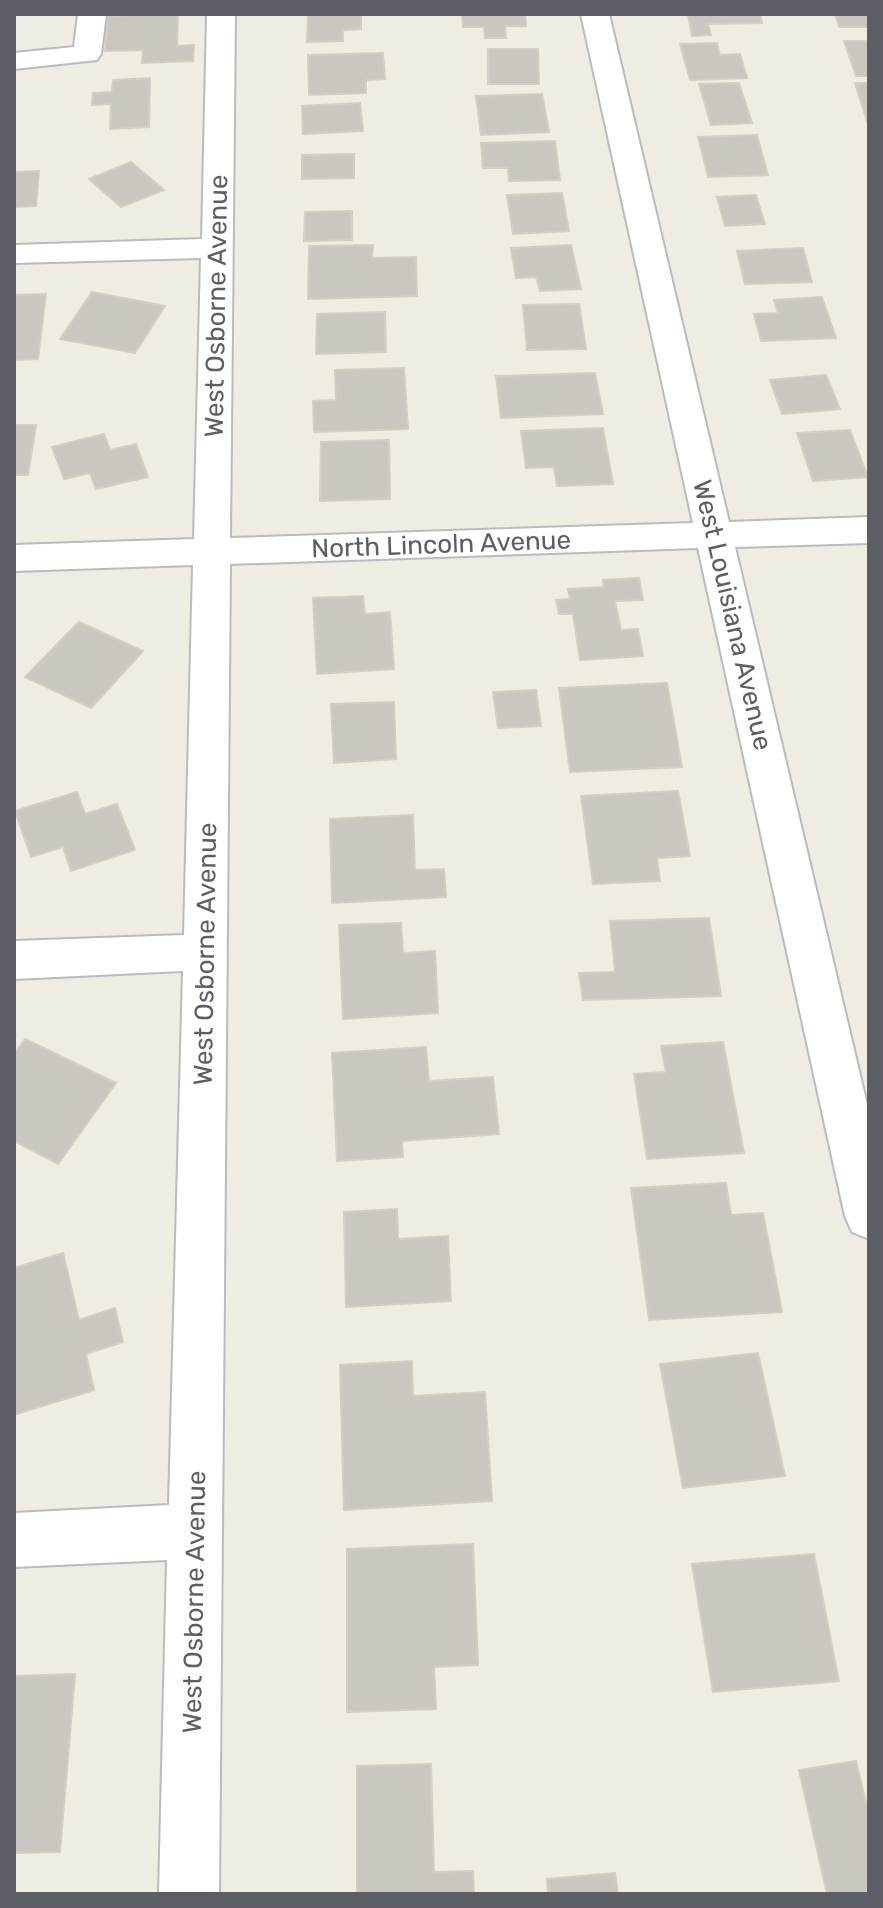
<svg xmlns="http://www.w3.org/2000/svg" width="883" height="1908" font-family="Rubik,sans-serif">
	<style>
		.building { fill: #cac6c0; stroke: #d4cec0; stroke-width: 2 }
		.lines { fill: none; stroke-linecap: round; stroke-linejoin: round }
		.minor-casing { stroke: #b8bbc0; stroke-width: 4 }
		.minor { fill: #fff; fill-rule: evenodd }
		.labels { text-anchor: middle; stroke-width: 6; stroke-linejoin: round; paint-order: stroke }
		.street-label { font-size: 26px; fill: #5b5f65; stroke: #fff }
	</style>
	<rect width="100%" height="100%" fill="#efece2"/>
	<g class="building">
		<polygon points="178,14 177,46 194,45 193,61 142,63 143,50 105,51 108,16"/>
		<polygon points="308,14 361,14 361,29 343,30 343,41 307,42"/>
		<polygon points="462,14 525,14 526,26 505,26 506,38 485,38 484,27 463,27"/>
		<polygon points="668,14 760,14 762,23 708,24 711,35 692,36 688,15"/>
		<polygon points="835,14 869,14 869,27 839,27"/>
		<polygon points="844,41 869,41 869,76 856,76"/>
		<polygon points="717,43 720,55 740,54 747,78 690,80 680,44"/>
		<polygon points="488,49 538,49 539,84 488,84"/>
		<polygon points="383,53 385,79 366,80 366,93 309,95 308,55"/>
		<polygon points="150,78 149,127 110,129 111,104 92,105 93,93 112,92 113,80"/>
		<polygon points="739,83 752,123 711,125 699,84"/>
		<polygon points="855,83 869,83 869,124 868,124"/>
		<polygon points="542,94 549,132 481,135 476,96"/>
		<polygon points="360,103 363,131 303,134 302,106"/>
		<polygon points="757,135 768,175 708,177 698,137"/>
		<polygon points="555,141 560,180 509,181 508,168 483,168 481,143"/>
		<polygon points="354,154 354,178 302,179 302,155"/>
		<polygon points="131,162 164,190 121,207 89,179"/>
		<polygon points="39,171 36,206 14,207 14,172"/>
		<polygon points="562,193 569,231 513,234 507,195"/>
		<polygon points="756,195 765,224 725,226 717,197"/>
		<polygon points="352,211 352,240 304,241 305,212"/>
		<polygon points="373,245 372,258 416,257 417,296 308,299 309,246"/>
		<polygon points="571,245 581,289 540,291 536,277 516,278 511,248"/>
		<polygon points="803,248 812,282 745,284 737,251"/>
		<polygon points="92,292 165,306 135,353 60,339"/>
		<polygon points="46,294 38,359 14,360 14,295"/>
		<polygon points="822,297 836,338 761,341 754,314 778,313 774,300"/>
		<polygon points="579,304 586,349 527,350 523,305"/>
		<polygon points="385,312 386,352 316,354 317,314"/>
		<polygon points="404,368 408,429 314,432 313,401 336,400 335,370"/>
		<polygon points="595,373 603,414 501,418 496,376"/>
		<polygon points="826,375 840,409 782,414 770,380"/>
		<polygon points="14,425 36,425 28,475 14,475"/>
		<polygon points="603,428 613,484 557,486 554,467 526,468 521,431"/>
		<polygon points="850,430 868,477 813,481 797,433"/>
		<polygon points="104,434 110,450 136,444 148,477 96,489 90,473 64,479 52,447"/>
		<polygon points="389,440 390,499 320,501 321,442"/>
		<polygon points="639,578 643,600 615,601 621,630 638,629 643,656 580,660 573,614 559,614 556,600 570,599 568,589 604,587 603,580"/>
		<polygon points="363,596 365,614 390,612 394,669 317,674 313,598"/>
		<polygon points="79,622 143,651 91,708 25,677"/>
		<polygon points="667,683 682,767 570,772 559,688"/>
		<polygon points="536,690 541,726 498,728 493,692"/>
		<polygon points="394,702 396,759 334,763 331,704"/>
		<polygon points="678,791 690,856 657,858 660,881 593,884 581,796"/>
		<polygon points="77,792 85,814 117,804 135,850 71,871 63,847 31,857 15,811"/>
		<polygon points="413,815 415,870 444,869 446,897 332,903 330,819"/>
		<polygon points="709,918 721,996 583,1000 579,973 615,972 610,921"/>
		<polygon points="401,923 403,953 435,951 438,1013 343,1019 339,925"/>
		<polygon points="25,1039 116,1083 58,1164 14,1141 14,1054"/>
		<polygon points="723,1042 744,1153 647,1159 634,1074 666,1072 661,1046"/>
		<polygon points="426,1047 429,1081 493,1077 499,1134 402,1141 403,1157 337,1161 332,1053"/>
		<polygon points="726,1183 731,1215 763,1213 782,1312 649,1320 631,1188"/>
		<polygon points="397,1209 398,1239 448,1236 451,1301 346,1307 344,1212"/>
		<polygon points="63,1253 79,1320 115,1308 123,1342 86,1354 94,1390 14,1415 14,1268"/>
		<polygon points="758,1353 785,1476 683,1488 660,1364"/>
		<polygon points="412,1361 413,1396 485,1392 492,1501 344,1510 340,1365"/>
		<polygon points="473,1544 478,1665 434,1667 436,1709 347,1712 347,1549"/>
		<polygon points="814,1554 839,1681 713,1692 692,1564"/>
		<polygon points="75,1674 60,1852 14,1853 14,1676"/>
		<polygon points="856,1761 869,1815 869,1894 827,1894 799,1770"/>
		<polygon points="431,1764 434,1872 473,1871 474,1894 357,1894 357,1766"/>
		<polygon points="615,1873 618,1894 548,1894 547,1879"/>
	</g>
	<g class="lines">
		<g class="minor-casing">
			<g id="minor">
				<polygon points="78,14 106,14 101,54 97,60 14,69 14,53 74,47"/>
				<polygon points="207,14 235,14 230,538 693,523 581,14 609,14 729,522 869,517 869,543 735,547 869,1113 869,1239 852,1232 845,1216 698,548 230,564 219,1894 159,1894 167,1560 14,1567 14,1513 169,1505 183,971 14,979 14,941 184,935 193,565 14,571 14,545 194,539 201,258 14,263 14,245 202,239"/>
			</g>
		</g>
		<use href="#minor" class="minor"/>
	</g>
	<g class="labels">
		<g class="street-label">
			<text transform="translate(216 306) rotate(-89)" y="9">West Osborne Avenue</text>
			<text transform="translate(441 544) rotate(-2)" y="9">North Lincoln Avenue</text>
			<text transform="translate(733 615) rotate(77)" y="9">West Louisiana Avenue</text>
			<text transform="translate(205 954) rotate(-89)" y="9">West Osborne Avenue</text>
			<text transform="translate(194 1602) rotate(-89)" y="9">West Osborne Avenue</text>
		</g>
	</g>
	<rect width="883" height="1908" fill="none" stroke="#5b5f65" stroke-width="32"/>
</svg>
